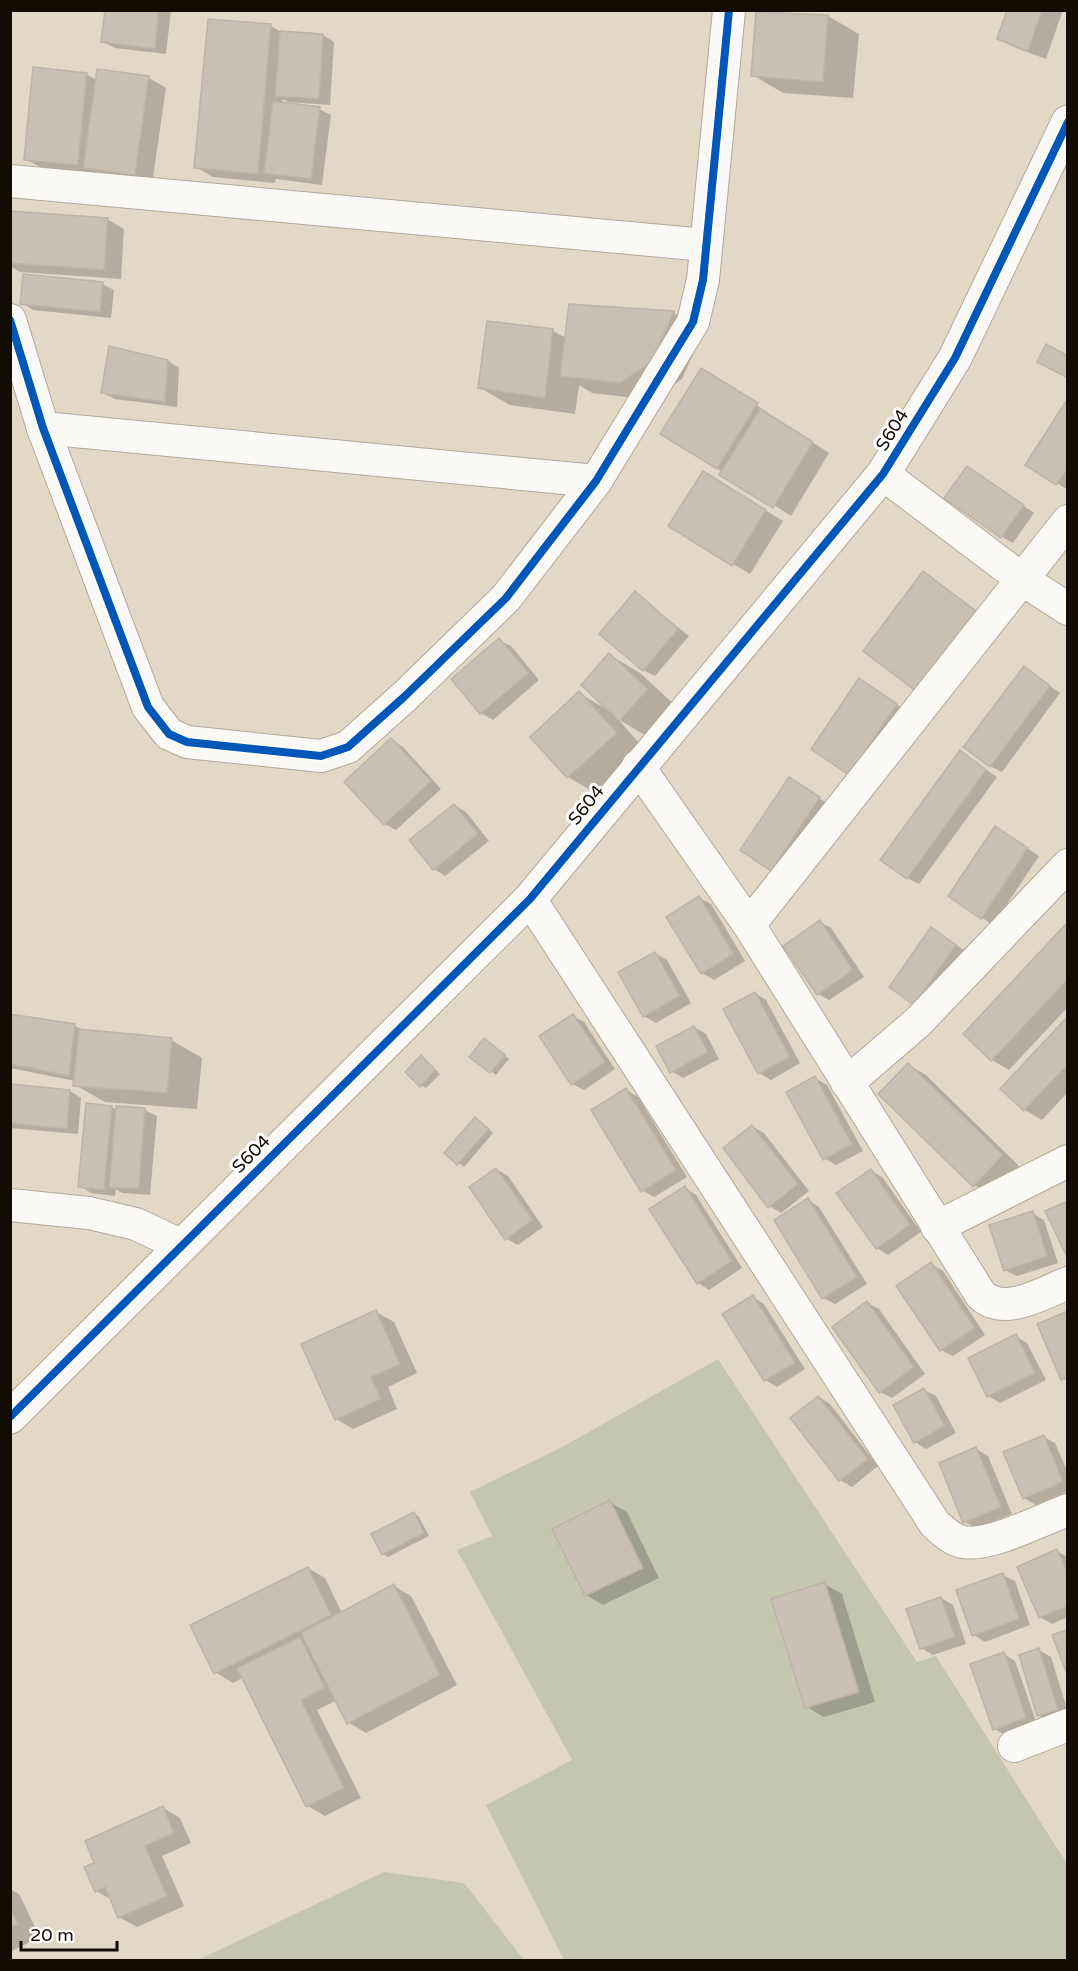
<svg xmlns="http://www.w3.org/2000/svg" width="1078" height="1971" font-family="'Varela Round',sans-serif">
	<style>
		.green { fill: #c5c6ae }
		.shadow { fill: #0003 }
		.building { fill: #c8c0b2; stroke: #bcb4a6; stroke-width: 1.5 }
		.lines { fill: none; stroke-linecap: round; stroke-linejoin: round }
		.street-casing { stroke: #b0a99b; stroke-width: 34 }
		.secondary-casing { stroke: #b0a99b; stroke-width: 35 }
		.street { stroke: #fbf9f6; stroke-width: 32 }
		.secondary { stroke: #fbf9f6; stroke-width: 33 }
		.cycleway-casing { stroke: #fff; stroke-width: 11 }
		.cycleway { stroke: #0057b8; stroke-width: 8 }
		.labels { text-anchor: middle; stroke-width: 6; stroke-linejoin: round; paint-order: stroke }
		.street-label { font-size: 18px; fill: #120c03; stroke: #fff }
	</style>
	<rect width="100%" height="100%" fill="#e2d8c6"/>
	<g class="green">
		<polygon points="718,1359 917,1662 936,1656 1067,1864 1067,1960 564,1960 486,1805 572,1760 457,1550 492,1536 470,1492 564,1446"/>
		<polygon points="384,1872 464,1883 524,1960 198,1960"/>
	</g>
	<g class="shadow">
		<polygon points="107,10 171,10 166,54 115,48 103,42"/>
		<polygon points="1009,10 1063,10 1046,59 1016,48 999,39"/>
		<polygon points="758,13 828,16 859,34 853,98 783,93 753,75"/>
		<polygon points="271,26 283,33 323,35 334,42 330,105 288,102 283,99 282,104 319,109 331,115 322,185 276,179 275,183 213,177 196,167"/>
		<polygon points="98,71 149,78 166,88 152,184 43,169 26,159 86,74 97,80"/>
		<polygon points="10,212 107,219 124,229 121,279 20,272 10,266"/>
		<polygon points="102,284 114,290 111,318 33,310 22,303"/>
		<polygon points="571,306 674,313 704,330 682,379 652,400 592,393 579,385 575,414 510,405 480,388 489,323 553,331 566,338"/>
		<polygon points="168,361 179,368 177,407 115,399 103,393"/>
		<polygon points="718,380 829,453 791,516 662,433"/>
		<polygon points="1068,401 1068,490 1027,464"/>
		<polygon points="978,474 1034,513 1013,543 1002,537"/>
		<polygon points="720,483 783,521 750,574 733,564"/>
		<polygon points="924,573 993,623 935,701"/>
		<polygon points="635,593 689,636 655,676 643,670"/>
		<polygon points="499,640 511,646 539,680 493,720 481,713 453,679"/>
		<polygon points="610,655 640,673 677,707 650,738 618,719 646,751 599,795 568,777 532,737 579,693 606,709"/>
		<polygon points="1024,668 1060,693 1002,772 990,766"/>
		<polygon points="871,687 908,712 850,774"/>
		<polygon points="392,740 403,747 441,789 396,830 385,824"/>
		<polygon points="960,752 997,777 919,884 907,878"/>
		<polygon points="800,786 830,805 783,876 772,870"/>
		<polygon points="454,805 466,812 489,841 445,876 434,869"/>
		<polygon points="1007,835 1039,856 993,925 950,896"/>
		<polygon points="699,898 711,904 745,961 714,980 702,973"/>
		<polygon points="820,922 831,928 864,977 829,1000 818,994"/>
		<polygon points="1068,924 1068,1007 1009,1070 992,1060"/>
		<polygon points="931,929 967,952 915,1003"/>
		<polygon points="655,953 667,960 691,1003 656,1023 644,1016"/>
		<polygon points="755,993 766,1000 800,1063 771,1080 759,1073"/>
		<polygon points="10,1016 74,1025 84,1031 171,1040 202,1058 197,1109 105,1102 75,1085 75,1081 10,1068"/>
		<polygon points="573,1016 584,1022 615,1069 584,1090 572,1084"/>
		<polygon points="1068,1019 1068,1092 1042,1120 1025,1110"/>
		<polygon points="694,1027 706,1034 719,1059 683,1078 671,1071"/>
		<polygon points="489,1043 509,1059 496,1075 471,1057"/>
		<polygon points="421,1057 440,1074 426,1088 421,1085"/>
		<polygon points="908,1065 926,1075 1019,1166 992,1195 974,1185"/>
		<polygon points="815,1078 827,1085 863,1151 836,1165 824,1158"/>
		<polygon points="10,1086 70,1091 81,1098 78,1134 10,1128"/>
		<polygon points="626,1090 638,1097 687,1177 654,1197 642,1190"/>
		<polygon points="111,1107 117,1110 117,1108 145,1110 157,1116 150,1195 122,1193 116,1189 115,1196 91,1193 80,1186"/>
		<polygon points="480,1122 493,1133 464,1167 446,1152"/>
		<polygon points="753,1127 764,1133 809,1191 781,1213 769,1206"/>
		<polygon points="496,1169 508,1176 543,1227 518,1245 507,1239"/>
		<polygon points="871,1171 882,1177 921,1232 888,1255 877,1248"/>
		<polygon points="685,1188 696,1195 742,1268 709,1290 698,1283"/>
		<polygon points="808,1200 819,1207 867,1284 835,1304 823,1298"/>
		<polygon points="1032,1213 1044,1220 1058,1263 1017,1276 1005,1270"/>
		<polygon points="931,1264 943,1271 985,1335 953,1356 941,1350"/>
		<polygon points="753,1297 764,1304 805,1369 777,1387 765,1380"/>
		<polygon points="867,1303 879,1309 925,1374 892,1398 880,1392"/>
		<polygon points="376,1312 394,1322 417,1373 388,1387 397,1409 353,1429 336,1419"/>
		<polygon points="1016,1336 1027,1343 1046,1380 1000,1403 988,1396"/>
		<polygon points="924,1390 936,1396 956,1433 926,1449 915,1442"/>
		<polygon points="819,1397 830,1404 878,1466 852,1487 840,1480 792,1418"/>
		<polygon points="1044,1437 1055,1443 1068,1473 1068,1491 1036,1505 1024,1498"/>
		<polygon points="976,1449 988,1456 1012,1514 976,1528 965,1522"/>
		<polygon points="609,1502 627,1512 659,1578 603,1605 586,1595"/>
		<polygon points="414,1513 419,1517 429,1536 388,1557 383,1554"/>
		<polygon points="1056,1551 1068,1557 1068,1617 1052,1624 1040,1617"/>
		<polygon points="308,1568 325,1578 342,1613 394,1586 411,1596 457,1685 366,1733 348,1722 337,1700 317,1710 361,1798 325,1816 308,1806 244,1677 233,1683 215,1672"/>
		<polygon points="1003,1575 1015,1581 1030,1625 985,1642 974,1635"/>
		<polygon points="824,1584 842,1594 875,1702 824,1717 807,1707"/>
		<polygon points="941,1598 953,1605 966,1644 933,1655 921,1648"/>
		<polygon points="1039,1650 1051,1657 1068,1712 1050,1722 1038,1715"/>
		<polygon points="1004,1654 1015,1661 1037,1724 1006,1735 994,1729"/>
		<polygon points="163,1808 180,1818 191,1843 162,1856 184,1906 137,1927 119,1917 112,1900 96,1891 96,1864"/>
		<polygon points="10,1889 19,1894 40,1937 10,1952"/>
	</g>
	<g class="building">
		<polygon points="105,10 159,10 155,49 101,42"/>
		<polygon points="1007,10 1042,10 1028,51 997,39"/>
		<polygon points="756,12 828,15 823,82 751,76"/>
		<polygon points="208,19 271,24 258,174 194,168"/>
		<polygon points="280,31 323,34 319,99 275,96"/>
		<polygon points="33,67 87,73 78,165 24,160"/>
		<polygon points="97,69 149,76 135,175 83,168"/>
		<polygon points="273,101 320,107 311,179 264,173"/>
		<polygon points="10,211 108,218 104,270 10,263"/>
		<polygon points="23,274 103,282 100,312 20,304"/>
		<polygon points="569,304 674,311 652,362 620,383 560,376"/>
		<polygon points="487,321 553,329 545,398 478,388"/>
		<polygon points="1046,344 1068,356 1068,378 1037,362"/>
		<polygon points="109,346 168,360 165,402 101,393"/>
		<polygon points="701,368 758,403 717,469 660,434"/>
		<polygon points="1068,398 1068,468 1056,485 1025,465"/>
		<polygon points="760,409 813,442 773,508 719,475"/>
		<polygon points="967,466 1024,505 1001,538 944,498"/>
		<polygon points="703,471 766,510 732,566 668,526"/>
		<polygon points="923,571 977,612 917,692 863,651"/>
		<polygon points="635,591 678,629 643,671 599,634"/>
		<polygon points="499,638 529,673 480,714 451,679"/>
		<polygon points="609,653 648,689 619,721 581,685"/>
		<polygon points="1024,666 1050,686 990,767 963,747"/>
		<polygon points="859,678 897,704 849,775 811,749"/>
		<polygon points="579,691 617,733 567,778 530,737"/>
		<polygon points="391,738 431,781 384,825 344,782"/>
		<polygon points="960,750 986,770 907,879 880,860"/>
		<polygon points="789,777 820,797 771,871 740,850"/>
		<polygon points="454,804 478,834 433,870 409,840"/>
		<polygon points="995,826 1028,848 981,919 948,896"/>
		<polygon points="699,896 734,954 701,974 666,917"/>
		<polygon points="820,920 853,970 817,995 783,946"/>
		<polygon points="1068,922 1068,979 991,1061 963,1034"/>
		<polygon points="931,927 956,945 914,1005 889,987"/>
		<polygon points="655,952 680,996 643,1017 618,972"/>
		<polygon points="755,992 790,1057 758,1074 723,1009"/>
		<polygon points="10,1014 75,1024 69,1076 10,1064"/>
		<polygon points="573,1014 605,1062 571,1085 539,1036"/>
		<polygon points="1068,1016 1068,1064 1024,1111 1000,1089"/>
		<polygon points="694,1026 708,1052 670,1073 656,1046"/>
		<polygon points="79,1029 172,1038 167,1093 73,1086"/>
		<polygon points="484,1038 505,1055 490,1073 469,1057"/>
		<polygon points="421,1055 435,1070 420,1087 405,1072"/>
		<polygon points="908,1063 1003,1155 973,1187 878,1094"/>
		<polygon points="815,1076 852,1144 823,1160 786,1092"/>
		<polygon points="10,1084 70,1090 67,1129 10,1123"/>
		<polygon points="626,1088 676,1170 641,1192 591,1110"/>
		<polygon points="86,1103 112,1106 104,1190 78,1187"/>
		<polygon points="116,1106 145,1108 139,1189 109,1187"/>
		<polygon points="475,1117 489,1129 457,1165 444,1153"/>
		<polygon points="752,1125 798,1184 768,1208 723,1148"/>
		<polygon points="496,1168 533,1220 505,1240 469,1187"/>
		<polygon points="871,1169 910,1225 876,1249 836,1193"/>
		<polygon points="685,1186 732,1261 697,1284 649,1209"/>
		<polygon points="808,1198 857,1277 822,1299 774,1220"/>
		<polygon points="1068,1201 1068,1257 1067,1257 1045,1211"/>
		<polygon points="1033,1211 1047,1256 1004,1271 989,1225"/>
		<polygon points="931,1262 975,1328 940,1351 896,1286"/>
		<polygon points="753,1295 795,1363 764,1381 722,1314"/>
		<polygon points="867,1301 914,1367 879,1393 832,1327"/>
		<polygon points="376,1310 400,1364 371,1377 381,1399 335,1420 301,1344"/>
		<polygon points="1068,1311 1068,1377 1061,1380 1037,1324"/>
		<polygon points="1016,1334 1035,1373 987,1397 968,1358"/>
		<polygon points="924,1388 945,1426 914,1443 893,1405"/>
		<polygon points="818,1396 868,1459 839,1481 790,1418"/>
		<polygon points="1044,1435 1063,1482 1023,1499 1003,1452"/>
		<polygon points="976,1447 1001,1507 963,1523 939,1463"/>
		<polygon points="610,1500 643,1568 585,1596 552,1529"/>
		<polygon points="414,1512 424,1533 382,1555 371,1534"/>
		<polygon points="1057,1549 1068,1574 1068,1606 1039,1618 1017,1567"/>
		<polygon points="308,1567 331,1615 214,1674 190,1625"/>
		<polygon points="1003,1573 1019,1619 972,1636 956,1590"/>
		<polygon points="825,1582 859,1692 805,1708 771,1599"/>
		<polygon points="394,1584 440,1675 347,1724 301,1633"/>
		<polygon points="941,1597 955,1637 920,1649 906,1609"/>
		<polygon points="1068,1629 1068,1677 1052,1635"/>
		<polygon points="300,1637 325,1688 301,1700 344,1788 306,1807 237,1668"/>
		<polygon points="1039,1648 1058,1710 1037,1716 1019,1655"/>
		<polygon points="1004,1652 1026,1718 993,1730 970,1664"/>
		<polygon points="163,1806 174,1833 145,1846 167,1896 118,1918 105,1887 95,1892 84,1867 94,1863 85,1841"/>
		<polygon points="10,1908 18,1924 10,1928"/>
	</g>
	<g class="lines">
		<g class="street-casing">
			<g id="street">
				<polyline points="10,181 705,245"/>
				<polyline points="10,320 43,428 148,707 169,734 187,742 321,756 348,747 404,697 506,598 596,481 693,322 703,280 729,10"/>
				<polyline points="43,428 596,481"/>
				<polyline points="883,474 1023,580 1068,609"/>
				<path d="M 638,766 L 749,925 L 981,1295 C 1005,1317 1042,1293 1068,1283"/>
				<path d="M 530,899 L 935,1524 C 944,1532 951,1539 963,1542 C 989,1547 1041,1520 1068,1510"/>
				<polyline points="749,925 1068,521"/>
				<polyline points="847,1083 918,1022 1068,865"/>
				<polyline points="10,1205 89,1213 136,1224 180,1245"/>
				<polyline points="937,1227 1068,1161"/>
				<polyline points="1014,1746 1068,1725"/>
			</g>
		</g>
		<g class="secondary-casing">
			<polyline id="secondary" points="10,1417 530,899 883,474 955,358 1068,122"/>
		</g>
		<use href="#street" class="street"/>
		<use href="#secondary" class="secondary"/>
		<g class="cycleway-casing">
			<g id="cycleway">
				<polyline points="10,320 43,428 148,707 169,734 187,742 321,756 348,747 404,697 506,598 596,481 693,322 703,280 729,10"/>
				<polyline points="10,1417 530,899 883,474 955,358 1068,122"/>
			</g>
		</g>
		<use href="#cycleway" class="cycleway"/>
	</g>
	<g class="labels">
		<g class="street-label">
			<text transform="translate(892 430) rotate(-58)" y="6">S604</text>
			<text transform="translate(586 805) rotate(-51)" y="6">S604</text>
			<text transform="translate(251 1154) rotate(-45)" y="6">S604</text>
		</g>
	</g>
	<rect width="1078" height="1971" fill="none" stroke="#120c03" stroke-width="24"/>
	<path d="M21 1941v9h96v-9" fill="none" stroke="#120c03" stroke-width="3"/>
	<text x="30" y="1941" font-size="18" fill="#120c03" stroke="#ffffff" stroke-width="4.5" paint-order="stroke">20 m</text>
</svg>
